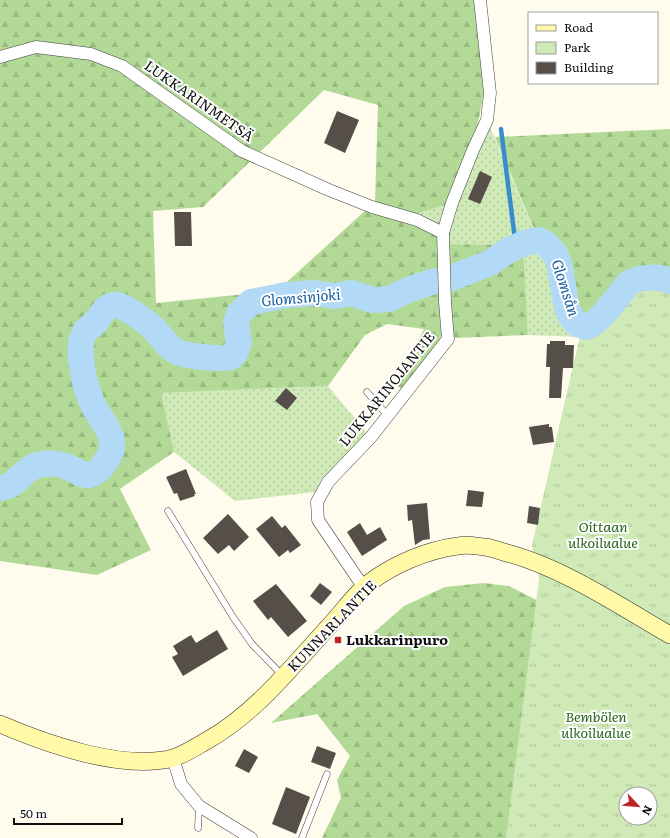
<svg xmlns="http://www.w3.org/2000/svg" width="670" height="838" font-family="Literata,serif">
	<style>
		.grass { fill: url(#grass-dots) }
		.forest { fill: url(#forest-firs) }
		.park { fill: url(#park-tufts); fill-rule: evenodd }
		.lines { fill: none; stroke-linecap: round; stroke-linejoin: round }
		.stream { stroke: #388dce; stroke-width: 4.5 }
		.river { stroke: #b2daf6; stroke-width: 26 }
		.building { fill: #564f49 }
		.lane-casing { stroke: #404040; stroke-width: 7 }
		.street-casing { stroke: #404040; stroke-width: 13 }
		.secondary-casing { stroke: #2f2f2f; stroke-width: 18 }
		.lane { stroke: #fff; stroke-width: 6 }
		.street { stroke: #fff; stroke-width: 12 }
		.secondary { stroke: #fff9a8; stroke-width: 17 }
		.poi-dot { fill: #be2426; stroke: #fff; stroke-width: 1.5 }
		.labels { text-anchor: middle; stroke-width: 4; stroke-linejoin: round; paint-order: stroke }
		.street-label { font-size: 14px; fill: #0d0d0d; stroke: #fff }
		.park-label { font-size: 14px; font-style: italic; fill: #29651d; stroke: #fff }
		.poi-label { font-size: 14px; font-weight: bold; fill: #0d0d0d; stroke: #fff; text-anchor: start }
		.water-label { font-size: 15px; font-style: italic; fill: #165ea0; stroke: #fff }
	</style>
	<defs>
		<pattern id="grass-dots" width="8" height="8" patternUnits="userSpaceOnUse"><rect width="8" height="8" fill="#cfe9b7"/><path d="M2 2h.1M6 6h.1" fill="none" stroke="#b1c79c" stroke-width="1.8" stroke-linecap="round"/></pattern>
		<pattern id="forest-firs" width="22" height="20" patternUnits="userSpaceOnUse"><rect width="22" height="20" fill="#b2da96"/><path d="M5 1l3.5 6h-7zM16 11l3.5 6h-7z" fill="#98ba80"/></pattern>
		<pattern id="park-tufts" width="24" height="20" patternUnits="userSpaceOnUse"><rect width="24" height="20" fill="#cfe9b7"/><path d="M3 7l-1-3M5 7V3M7 7l1-3M15 17l-1-3M17 17v-4M19 17l1-3" fill="none" stroke="#b1c79c"/></pattern>
	</defs>
	<rect width="100%" height="100%" fill="#fffced"/>
	<g class="grass">
		<polygon points="487,120 580,337 528,335 523,245 443,244 367,209"/>
		<polygon points="328,386 368,434 321,480 315,492 235,501 174,452 160,393"/>
	</g>
	<g class="forest">
		<polygon points="0,0 475,0 484,91 473,150 452,203 414,214 375,202 378,105 324,90 203,207 153,211 156,303 277,291 367,209 436,234 443,244 523,245 528,335 456,338 442,333 434,353 403,391 396,384 424,329 387,324 365,335 328,386 161,393 174,452 120,489 151,550 97,575 0,561"/>
		<polygon points="670,129 670,624 532,546 580,337 495,137"/>
		<polygon points="483,583 509,586 656,661 650,794 626,794 626,818 615,838 322,838 341,798 337,780 350,756 317,714 271,723 404,606 445,587"/>
	</g>
	<path class="park" d="M 642,277 L 670,284 L 670,838 L 506,838 L 539,579 L 532,546 L 580,337 L 593,327 ZM 626,794 L 650,794 L 650,818 L 626,818 Z"/>
	<g class="lines">
		<polyline class="stream" points="501,129 516,247"/>
		<g class="river">
			<path d="M 451,278 L 490,263 L 509,250 L 525,243 L 539,240 L 546,244 L 555,254 L 559,263 L 567,308 L 571,317 L 577,324 L 587,327 C 605,317 615,299 628,284 C 637,277 659,275 670,281"/>
			<path d="M 0,488 C 19,487 22,466 43,464 C 52,463 62,464 70,468 C 76,470 82,476 89,475 C 95,474 101,468 104,464 C 123,440 104,426 93,405 C 86,390 74,347 85,332 C 87,329 91,326 94,324 C 99,319 102,311 108,307 C 116,302 123,307 130,311 C 140,317 148,323 156,331 C 162,338 168,346 175,351 C 183,356 222,360 231,357 L 235,353 L 239,343 L 236,322 L 239,314 L 251,302 L 286,295 L 315,293 L 334,296 L 351,293 L 373,300 L 389,299 L 408,290 L 434,281"/>
		</g>
	</g>
	<g class="building">
		<polygon points="337,111 359,120 345,153 324,143"/>
		<polygon points="480,171 492,177 480,204 468,199"/>
		<polygon points="174,212 191,212 192,246 175,246"/>
		<polygon points="550,341 565,341 565,345 574,345 573,368 563,368 561,398 549,398 550,367 546,367 547,344 550,344"/>
		<polygon points="286,388 297,398 287,410 275,401"/>
		<polygon points="549,424 549,427 552,427 554,442 533,445 529,427"/>
		<polygon points="186,469 196,494 194,494 195,496 180,501 177,493 174,494 166,477"/>
		<polygon points="468,490 484,492 482,507 466,506"/>
		<polygon points="427,503 430,539 423,540 415,545 412,520 408,521 407,505"/>
		<polygon points="529,506 540,508 538,525 527,523"/>
		<polygon points="228,514 249,537 234,551 229,545 218,554 203,538"/>
		<polygon points="272,516 282,528 285,525 301,545 290,553 288,550 279,557 256,529"/>
		<polygon points="360,523 367,535 380,527 387,540 362,556 347,532"/>
		<polygon points="320,583 332,592 321,605 310,596"/>
		<polygon points="276,584 307,621 288,637 271,617 268,620 253,601"/>
		<polygon points="217,630 228,649 183,676 172,657 178,654 173,646 191,635 196,643"/>
		<polygon points="317,746 336,753 330,769 311,762"/>
		<polygon points="244,749 258,757 249,773 235,766"/>
		<polygon points="286,787 310,797 296,834 272,824"/>
	</g>
	<g class="lines">
		<g class="lane-casing">
			<g id="lane">
				<polyline points="367,392 388,416"/>
				<polyline points="168,511 233,617 252,644 282,675"/>
				<polyline points="198,828 199,806"/>
				<polyline points="302,838 327,774"/>
			</g>
		</g>
		<g class="street-casing">
			<g id="street">
				<polyline points="0,57 36,47 91,54 122,66 242,151 329,190 372,207 417,220 443,233"/>
				<polyline points="364,588 318,520 317,502 328,482 371,437 448,339 445,302 443,233 452,203 473,150 487,120 490,93 480,0"/>
				<polyline points="173,758 181,784 199,806 251,838"/>
			</g>
		</g>
		<g class="secondary-casing">
			<path id="secondary" d="M 0,724 C 47,744 123,771 173,758 C 186,754 197,746 208,740 C 257,712 294,664 332,623 C 343,611 356,593 369,583 C 394,564 427,550 458,546 C 466,544 476,546 485,547 C 492,548 500,551 507,553 C 563,568 620,606 670,635"/>
		</g>
		<use href="#lane" class="lane"/>
		<use href="#street" class="street"/>
		<use href="#secondary" class="secondary"/>
	</g>
	<rect class="poi-dot" x="334" y="636" width="8" height="8" rx="2"/>
	<g class="labels">
		<g class="street-label">
			<text transform="translate(199 101) rotate(35)" y="5">LUKKARINMETSÄ</text>
			<text transform="translate(387 389) rotate(-51)" y="5">LUKKARINOJANTIE</text>
			<text transform="translate(332 626) rotate(-46)" y="5">KUNNARLANTIE</text>
		</g>
		<g class="park-label">
			<text x="603" y="532">Oittaan<tspan x="603" dy="16">ulkoilualue</tspan></text>
			<text x="596" y="722">Bembölen<tspan x="596" dy="16">ulkoilualue</tspan></text>
		</g>
		<g class="poi-label">
			<text x="346" y="645">Lukkarinpuro</text>
		</g>
		<g class="water-label">
			<text transform="translate(565 288) rotate(72)" y="5">Glomsån</text>
			<text transform="translate(301 298) rotate(-5)" y="5">Glomsinjoki</text>
		</g>
	</g>
	<rect x="528" y="12" width="130" height="72" fill="#ffffff" stroke="#9e9e9e"/>
	<rect x="536" y="25" width="20" height="6" fill="#fff9a8" stroke="#9e9e9e"/>
	<text x="564" y="32" font-size="12" fill="#0d0d0d">Road</text>
	<rect x="536" y="42" width="20" height="12" fill="url(#park-tufts)" stroke="#9e9e9e"/>
	<text x="564" y="52" font-size="12" fill="#0d0d0d">Park</text>
	<rect x="536" y="62" width="20" height="12" fill="#564f49" stroke="#9e9e9e"/>
	<text x="564" y="72" font-size="12" fill="#0d0d0d">Building</text>
	<g transform="translate(638 806) rotate(116)"><circle r="19" fill="#ffffff" stroke="#9e9e9e"/>
	<path d="M0-3L7 15L0 10L-7 15Z" fill="#be2426"/>
	<text y="-6" font-size="11" font-weight="bold" text-anchor="middle" fill="#0d0d0d">N</text>
	</g>
	<path d="M14 818v6h108v-6" fill="none" stroke="#0d0d0d" stroke-width="2"/>
	<text x="20" y="818" font-size="12" fill="#0d0d0d" stroke="#ffffff" stroke-width="3" paint-order="stroke">50 m</text>
</svg>
